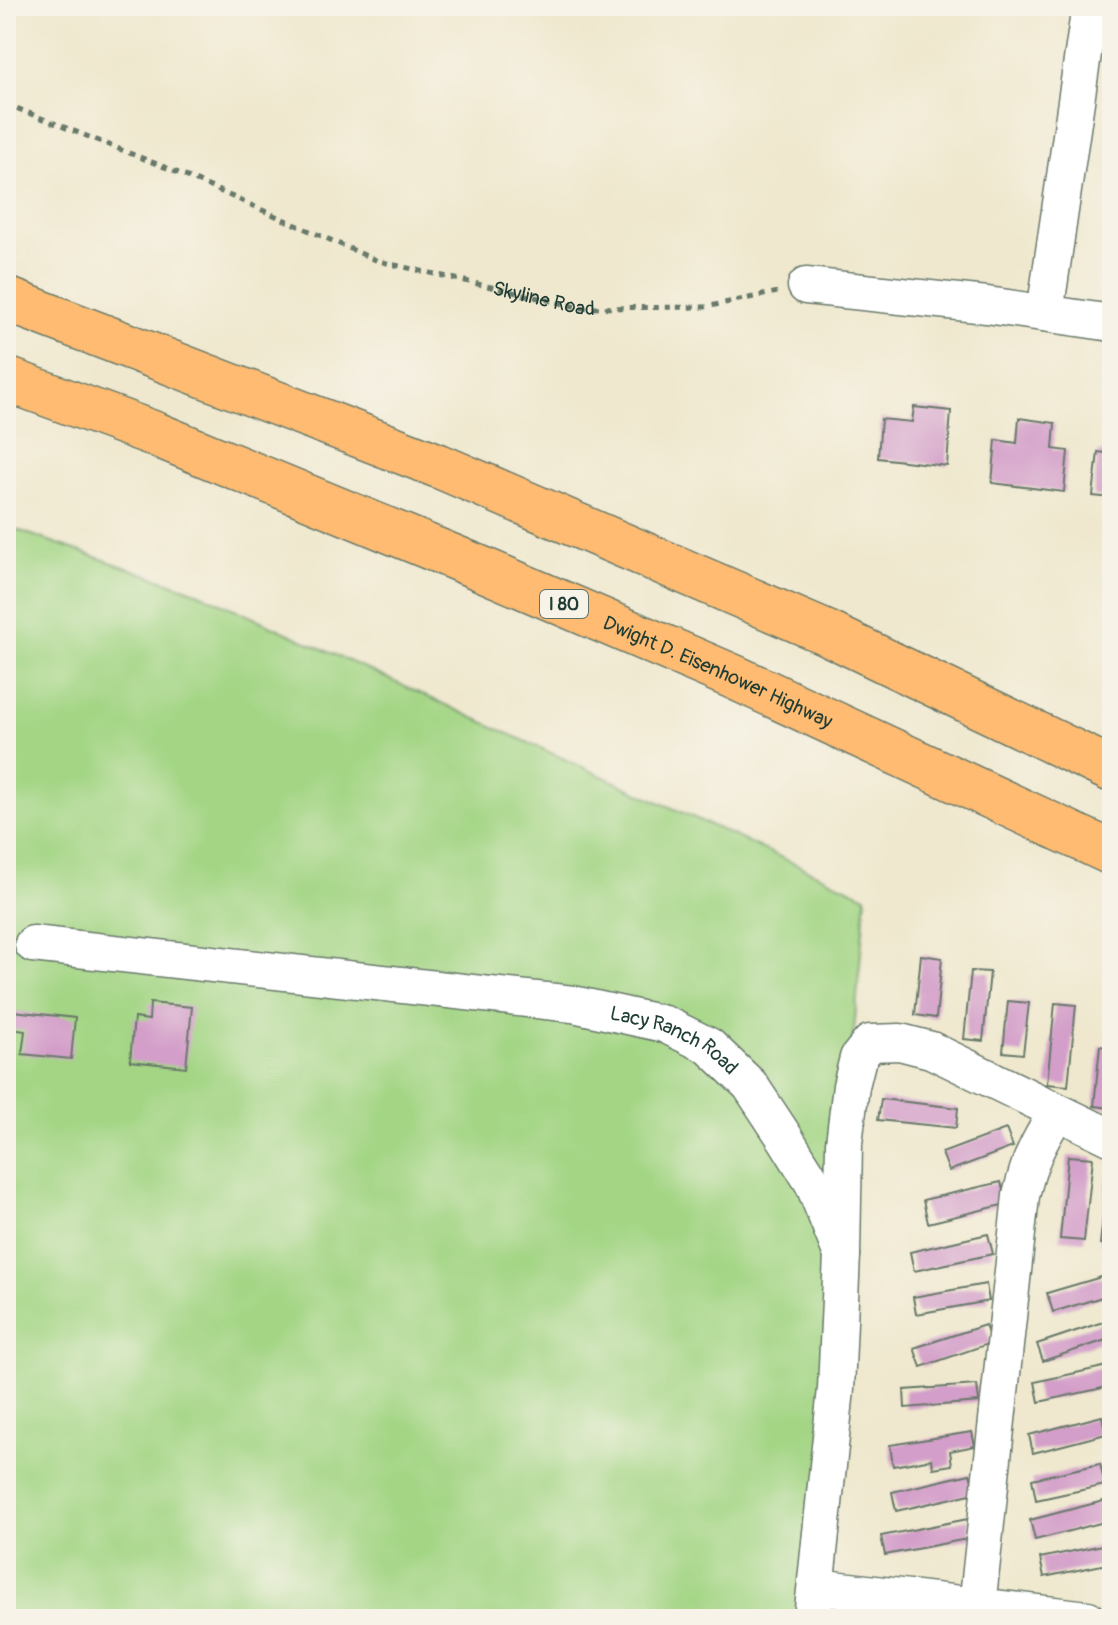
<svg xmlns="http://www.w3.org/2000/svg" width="1118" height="1625" font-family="Pangolin,sans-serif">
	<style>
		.green { fill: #a3d584; stroke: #61895c; stroke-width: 2 }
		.building { fill: #d39ec9 }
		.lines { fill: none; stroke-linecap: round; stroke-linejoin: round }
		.minor-casing { stroke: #68796a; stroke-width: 39 }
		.highway-casing { stroke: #68796a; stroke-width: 47 }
		.path { stroke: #68796a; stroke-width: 5; stroke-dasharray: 6 6; stroke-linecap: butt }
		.minor { stroke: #fff; stroke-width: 36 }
		.highway { stroke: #febb71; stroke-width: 44 }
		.labels { text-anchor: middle; stroke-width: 6; stroke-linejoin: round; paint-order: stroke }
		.shield { fill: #f7f3e8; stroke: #60746a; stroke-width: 2 }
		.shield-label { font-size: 18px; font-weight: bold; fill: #1f3d34 }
		.street-label { font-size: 20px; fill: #1f3d34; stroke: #f7f3e8 }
	</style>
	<rect width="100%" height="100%" fill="#f7f3e8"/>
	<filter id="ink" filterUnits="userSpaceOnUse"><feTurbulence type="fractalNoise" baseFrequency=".0125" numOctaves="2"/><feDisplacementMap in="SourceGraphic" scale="16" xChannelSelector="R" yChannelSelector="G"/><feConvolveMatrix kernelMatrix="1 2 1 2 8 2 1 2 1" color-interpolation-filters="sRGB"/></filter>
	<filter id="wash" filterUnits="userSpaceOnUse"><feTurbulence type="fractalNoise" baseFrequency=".006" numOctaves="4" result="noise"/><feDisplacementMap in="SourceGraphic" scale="32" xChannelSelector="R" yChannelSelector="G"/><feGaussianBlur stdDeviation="1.8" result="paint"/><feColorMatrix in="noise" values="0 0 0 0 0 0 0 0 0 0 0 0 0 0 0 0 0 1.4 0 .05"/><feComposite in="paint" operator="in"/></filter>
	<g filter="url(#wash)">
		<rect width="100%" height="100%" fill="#efe8ce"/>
		<polygon class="green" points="6,526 197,592 866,896 844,1143 812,1619 6,1619"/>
		<g id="blocks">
			<g class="building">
				<polygon points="914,407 951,411 947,466 878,458 881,419 912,422"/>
				<polygon points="1019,418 1055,423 1053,449 1068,451 1064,492 992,483 996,440 1017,443"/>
				<polygon points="1098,452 1112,454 1112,498 1093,496"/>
				<polygon points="921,955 942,958 936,1018 915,1015"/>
				<polygon points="971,971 990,972 983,1041 964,1039"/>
				<polygon points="1008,1001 1029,1003 1023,1054 1003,1052"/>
				<polygon points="150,1003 192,1007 186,1067 130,1061 134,1018 149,1020"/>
				<polygon points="1055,1003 1076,1005 1068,1086 1047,1084"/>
				<polygon points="13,1011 75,1018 71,1059 22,1054 25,1031 11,1029"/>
				<polygon points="1100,1046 1112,1048 1112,1108 1094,1106"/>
				<polygon points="881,1099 958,1108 956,1128 878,1120"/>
				<polygon points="1006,1129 1013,1147 949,1171 942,1153"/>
				<polygon points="1068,1156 1093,1158 1084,1241 1060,1239"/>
				<polygon points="1108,1172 1112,1173 1112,1246 1100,1244"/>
				<polygon points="1001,1182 1006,1204 928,1223 923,1200"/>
				<polygon points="988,1234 993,1254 914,1271 910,1252"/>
				<polygon points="1108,1275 1112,1294 1053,1312 1047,1293"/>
				<polygon points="986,1284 989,1301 916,1314 913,1297"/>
				<polygon points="1112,1319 1112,1338 1043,1361 1037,1344"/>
				<polygon points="985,1325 991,1343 921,1367 914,1348"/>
				<polygon points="1112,1365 1112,1386 1039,1402 1035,1382"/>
				<polygon points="977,1385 979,1402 905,1408 904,1390"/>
				<polygon points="1102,1416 1106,1434 1033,1453 1029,1435"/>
				<polygon points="972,1432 975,1446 950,1451 952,1465 933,1468 932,1459 893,1466 890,1445"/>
				<polygon points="1100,1464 1105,1485 1036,1500 1032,1479"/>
				<polygon points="970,1474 975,1493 896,1511 892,1492"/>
				<polygon points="1111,1499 1112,1520 1035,1540 1030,1520"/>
				<polygon points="968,1519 972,1538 885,1555 881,1536"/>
				<polygon points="1112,1543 1112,1563 1044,1577 1040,1558"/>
			</g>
		</g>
	</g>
	<g filter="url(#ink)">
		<use href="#blocks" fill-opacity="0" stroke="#68796a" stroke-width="2"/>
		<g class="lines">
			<g class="minor-casing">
				<g id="minor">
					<polyline points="806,286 987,305 1112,323"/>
					<polyline points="1045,313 1090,6"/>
					<path id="s2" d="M 33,944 L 573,1004 L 664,1024 L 709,1046 L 750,1085 L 785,1138 L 813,1183 L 842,1255"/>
					<polyline points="816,1587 1088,1619"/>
					<path d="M 977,1607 L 1021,1196 C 1029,1160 1038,1143 1057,1112"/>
					<polyline points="812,1619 836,1389 842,1255 844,1143 851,1086 858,1058 870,1043 900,1042 931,1050 1112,1138"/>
				</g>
			</g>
			<g class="highway-casing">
				<g id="highway">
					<polyline points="6,299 439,466 827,633 1112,770"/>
					<path id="s3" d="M 6,379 L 155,434 L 480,568 L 734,677 L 1112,853"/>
				</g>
			</g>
			<path class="path" id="s1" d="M 6,104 L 167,168 L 378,261 L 582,308 L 705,307 L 778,292"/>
			<use href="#minor" class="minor"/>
			<use href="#highway" class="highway"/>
		</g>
	</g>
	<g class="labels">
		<rect class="shield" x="540" y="590" width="48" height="28" rx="6"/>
		<g class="shield-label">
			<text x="564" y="610">I 80</text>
		</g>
		<g class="street-label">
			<text dy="7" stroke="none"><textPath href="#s1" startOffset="574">Skyline Road</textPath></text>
			<text dy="7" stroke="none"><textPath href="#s3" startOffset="770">Dwight D. Eisenhower Highway</textPath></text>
			<text dy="7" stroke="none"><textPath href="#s2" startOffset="652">Lacy Ranch Road</textPath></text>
		</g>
	</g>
	<rect width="1118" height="1625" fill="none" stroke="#f7f3e8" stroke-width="32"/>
</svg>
